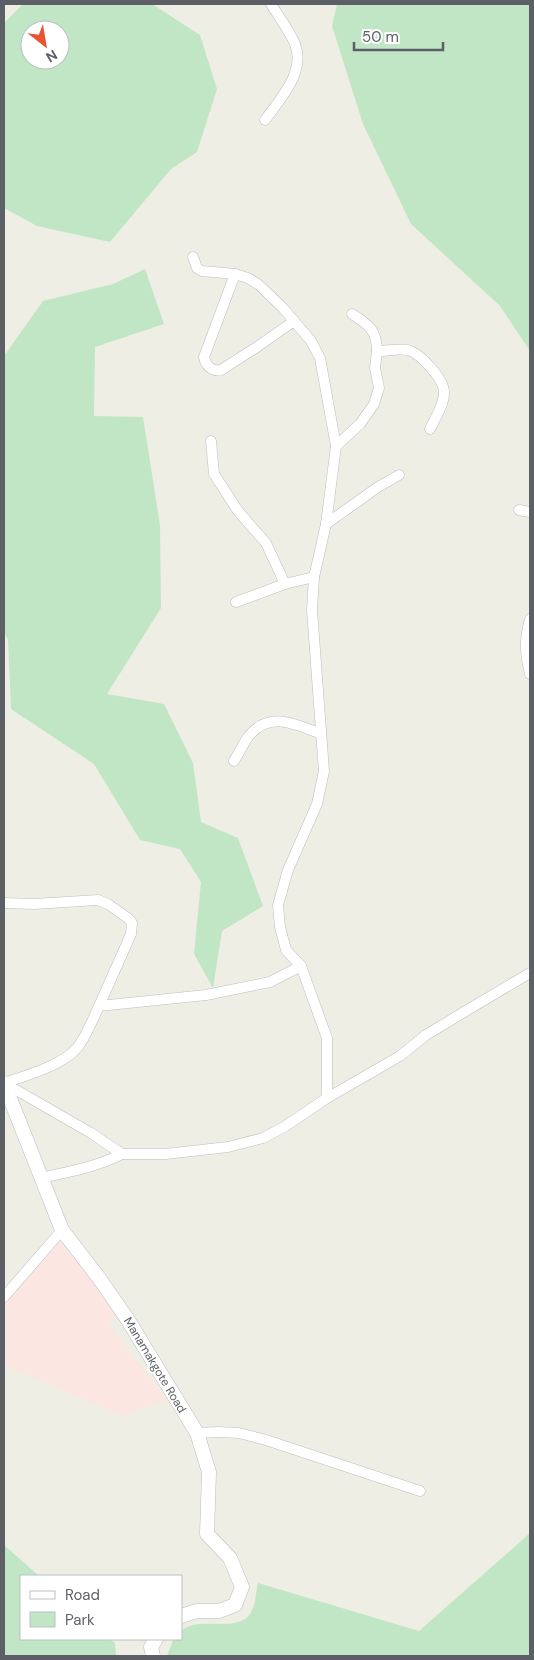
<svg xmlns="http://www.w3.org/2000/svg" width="534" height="1660" font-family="'DM Sans',sans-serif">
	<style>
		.medical { fill: #fbe6e1 }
		.green { fill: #c1e6c5; fill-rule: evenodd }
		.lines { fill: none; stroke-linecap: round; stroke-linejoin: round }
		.street-casing { stroke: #bcbdc3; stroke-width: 11 }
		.secondary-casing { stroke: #babcc2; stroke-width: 15 }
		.street { stroke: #fff; stroke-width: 10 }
		.secondary { stroke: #fff; stroke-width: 14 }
		.labels { text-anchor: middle; stroke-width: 4; stroke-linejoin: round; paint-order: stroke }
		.street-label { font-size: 12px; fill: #5c5f65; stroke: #fff }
	</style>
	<rect width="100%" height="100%" fill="#efeee4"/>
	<polygon class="medical" points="55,1238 102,1290 117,1314 108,1323 166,1400 123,1416 4,1365 4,1297"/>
	<g class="green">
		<path d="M 23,4 L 152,4 L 200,35 L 217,89 L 197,152 L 171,169 L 110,242 L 37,226 L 4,208 L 4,23 ZM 30,30 L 60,30 L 60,60 L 30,60 Z"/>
		<polygon points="337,4 530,4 530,351 500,306 411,224 363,124 332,26"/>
		<polygon points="145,269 164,324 95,347 94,416 143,417 160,525 161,608 107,694 164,704 193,763 201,822 238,838 263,906 222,931 213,988 194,954 201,882 180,849 140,840 94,764 11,709 8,640 4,632 4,356 43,301 113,284"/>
		<path d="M 530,1533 L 530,1656 L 167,1656 L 173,1640 L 181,1639 L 181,1631 C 199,1614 241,1636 252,1610 C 256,1602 256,1591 258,1583 L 419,1631 Z"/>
		<polygon points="4,1545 39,1576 21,1576 21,1639 110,1639 115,1643 116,1656 4,1656"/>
	</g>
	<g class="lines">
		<g class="street-casing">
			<g id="street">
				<path d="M 265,120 C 280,99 306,72 295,44 C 289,30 279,17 271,4"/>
				<polyline points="193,257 197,268 202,271 235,274 248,278 259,285 283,308 311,341 320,358 336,446"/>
				<path d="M 235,274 L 204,357 C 205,365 212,372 221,370 L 257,347 L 294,321"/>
				<path d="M 352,314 C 368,324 377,330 377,351"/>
				<polyline points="211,441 214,474 238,511 266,543 285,584"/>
				<polyline points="519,510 530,512"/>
				<polyline points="326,524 378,487 399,475"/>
				<polyline points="236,602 285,584 314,577"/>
				<path d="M 530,619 C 524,640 525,653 530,674"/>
				<path d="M 234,761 C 239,753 243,744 248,737 C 269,710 296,724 321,734"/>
				<polyline points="4,903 34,904 98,900 108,904 129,919 132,923 131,934 99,1006"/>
				<polyline points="4,1083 91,1133 122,1154 165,1154 228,1147 263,1138 284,1127 327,1098 400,1056 426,1035 469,1009 530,973"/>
				<path d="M 4,1083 C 25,1076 63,1065 77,1048 C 86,1037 93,1019 99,1006 L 206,995 L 270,982 L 301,966"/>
				<path d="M 327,1098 L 327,1038 L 301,966 L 286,950 L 280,927 L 278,905 L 288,870 L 317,804 L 324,771 L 312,610 L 314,577 L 326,524 L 336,446 L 360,424 L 374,404 L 379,388 L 375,368 L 377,351 C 387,351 399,348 408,350 C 420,353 445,380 444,393 C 444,405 435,418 430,429"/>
				<path d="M 40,1178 C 69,1172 96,1167 122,1154"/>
				<polyline points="4,1297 62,1230"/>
				<polyline points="197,1433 219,1432 239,1433 266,1440 420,1491"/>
			</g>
		</g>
		<g class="secondary-casing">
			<g id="secondary">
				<polyline points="4,1083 62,1230 99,1278 128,1320 197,1433 209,1472 207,1534 230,1558 242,1587 235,1605 219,1611 197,1611 181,1616"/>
				<polyline points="153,1656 151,1647 156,1639"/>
			</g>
		</g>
		<use href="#street" class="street"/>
		<use href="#secondary" class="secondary"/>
	</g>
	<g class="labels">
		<g class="street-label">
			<text transform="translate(155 1365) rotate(59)" y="4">Manamakgote Road</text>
		</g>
	</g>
	<rect width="534" height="1660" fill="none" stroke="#5c5f65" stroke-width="10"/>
	<rect x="20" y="1575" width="162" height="65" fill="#ffffff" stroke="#bebfc1"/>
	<rect x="30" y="1591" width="25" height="8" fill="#ffffff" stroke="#bebfc1"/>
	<text x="65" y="1600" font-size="15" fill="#5c5f65">Road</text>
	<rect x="30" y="1612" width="25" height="15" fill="#c1e6c5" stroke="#bebfc1"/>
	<text x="65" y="1625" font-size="15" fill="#5c5f65">Park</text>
	<g transform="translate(45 45) rotate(149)"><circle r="24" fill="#ffffff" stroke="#bebfc1"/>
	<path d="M0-4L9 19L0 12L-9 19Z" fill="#e85431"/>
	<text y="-8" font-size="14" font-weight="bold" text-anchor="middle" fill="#5c5f65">N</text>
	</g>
	<path d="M354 42v8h89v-8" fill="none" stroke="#5c5f65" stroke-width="2.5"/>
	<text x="362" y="42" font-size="15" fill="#5c5f65" stroke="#ffffff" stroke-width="4" paint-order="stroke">50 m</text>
</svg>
